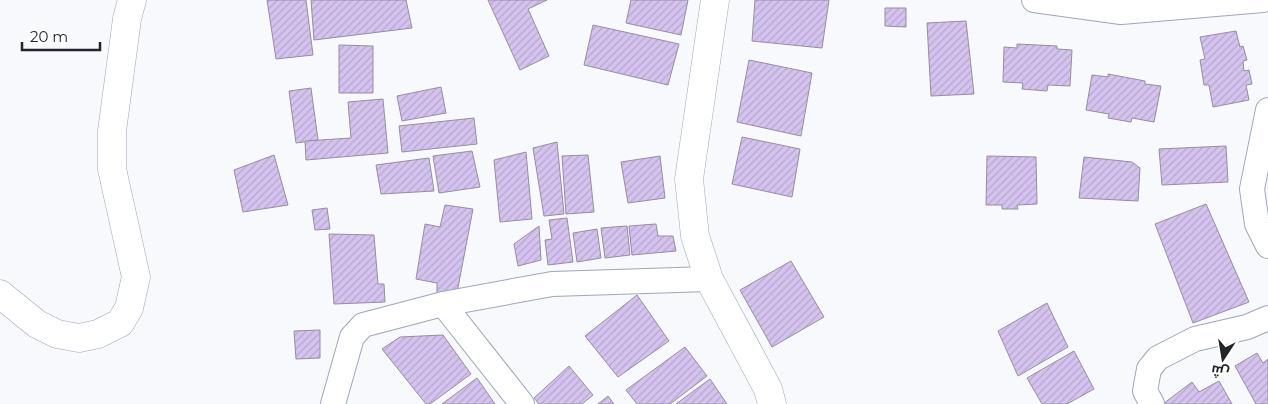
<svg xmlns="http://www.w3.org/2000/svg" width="1268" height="404" font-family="Montserrat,Cairo,sans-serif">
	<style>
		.building { fill: url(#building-hatch); stroke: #958da2 }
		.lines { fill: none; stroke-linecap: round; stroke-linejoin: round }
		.street-casing { stroke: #9fa6bc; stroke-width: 26 }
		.secondary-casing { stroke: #9fa6bc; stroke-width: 29 }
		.street { stroke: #fff; stroke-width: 24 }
		.secondary { stroke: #fff; stroke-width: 28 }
	</style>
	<defs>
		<pattern id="building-hatch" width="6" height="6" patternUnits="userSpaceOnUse" patternTransform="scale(1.25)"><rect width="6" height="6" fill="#d4c3ef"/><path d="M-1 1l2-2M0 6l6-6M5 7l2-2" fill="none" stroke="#b6a7cd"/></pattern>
	</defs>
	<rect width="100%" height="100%" fill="#f7f9fd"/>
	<g class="building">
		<polygon points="267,0 306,0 313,55 276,59"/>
		<polygon points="311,0 406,0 412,28 314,40"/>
		<polygon points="488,0 547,0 528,9 549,56 520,70"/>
		<polygon points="631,0 688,0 681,35 626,23"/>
		<polygon points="755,0 829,0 822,48 752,41"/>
		<polygon points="885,8 906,8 906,27 885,26"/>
		<polygon points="966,21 974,94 931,96 927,23"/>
		<polygon points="593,25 679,44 668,85 584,65"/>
		<polygon points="1236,31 1240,47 1243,46 1247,60 1243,61 1244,71 1249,70 1252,84 1246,85 1249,100 1213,107 1209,85 1204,85 1200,60 1205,59 1200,37"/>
		<polygon points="1017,44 1057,46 1057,49 1072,50 1070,86 1048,85 1047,91 1022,89 1023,83 1003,82 1004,47 1017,48"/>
		<polygon points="339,45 373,46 373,93 339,93"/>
		<polygon points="749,60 812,73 801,136 737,122"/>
		<polygon points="1108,74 1145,81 1145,84 1161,86 1154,122 1132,118 1131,122 1108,118 1109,114 1086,110 1092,75 1108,77"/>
		<polygon points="441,87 446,113 402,121 397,96"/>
		<polygon points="311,88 318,140 296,143 289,91"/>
		<polygon points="383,99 388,153 306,160 305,141 351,138 348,102"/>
		<polygon points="474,118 477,144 402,152 399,126"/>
		<polygon points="742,137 800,149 792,197 732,184"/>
		<polygon points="557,142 564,214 544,216 533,148"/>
		<polygon points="1226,146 1228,182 1162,185 1159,149"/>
		<polygon points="472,151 480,187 439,193 433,156"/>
		<polygon points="526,152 532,219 500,222 494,160"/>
		<polygon points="274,155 288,205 243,212 234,170"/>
		<polygon points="588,155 594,212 566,214 562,156"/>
		<polygon points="660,156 665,198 628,203 621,162"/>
		<polygon points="987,156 1036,157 1037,204 1017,205 1018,209 1002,209 1002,205 986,205"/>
		<polygon points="1084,157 1132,162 1140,168 1138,201 1079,198"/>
		<polygon points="429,158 434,191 381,194 376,165"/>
		<polygon points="1206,204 1249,302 1193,323 1155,224"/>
		<polygon points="445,205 473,209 456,298 437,295 437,283 416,279 425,224 440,227"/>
		<polygon points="327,208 330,229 315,230 312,210"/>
		<polygon points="567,218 573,262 548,265 545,240 552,239 549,220"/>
		<polygon points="656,224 658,236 673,236 676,251 632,255 629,226"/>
		<polygon points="539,226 541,260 518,266 514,244"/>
		<polygon points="627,226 630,255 605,258 601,228"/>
		<polygon points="597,229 601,258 577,262 573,233"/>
		<polygon points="329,234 374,235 378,284 384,284 385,302 334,304"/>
		<polygon points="791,261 824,317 772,347 740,290"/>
		<polygon points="637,295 669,341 618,377 585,336"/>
		<polygon points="1047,303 1068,347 1018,376 998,331"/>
		<polygon points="320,330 320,358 296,359 294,331"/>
		<polygon points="443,335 471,374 430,404 426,404 382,349 400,337"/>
		<polygon points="685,347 707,376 670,404 637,404 626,390"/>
		<polygon points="1074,351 1094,389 1067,404 1042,404 1027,378"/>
		<polygon points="1257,353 1263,363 1268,359 1268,404 1256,404 1235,366"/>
		<polygon points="569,366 593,395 582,404 539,404 534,398"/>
		<polygon points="477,378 495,404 442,404"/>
		<polygon points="710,379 727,404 676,404"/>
		<polygon points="1219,381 1232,404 1163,404 1192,382 1199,392"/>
		<polygon points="608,396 614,404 598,404"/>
	</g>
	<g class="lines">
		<g class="street-casing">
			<g id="street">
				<polyline points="1034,0 1121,12 1263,0"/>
				<polyline points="1268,110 1252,189 1257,224 1268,246"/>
				<polyline points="443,304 522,404"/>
				<polyline points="333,404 352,337 363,325 443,304 552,284 709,279"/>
				<polyline points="1152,404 1145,391 1149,369 1158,358 1195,339 1247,327 1268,318"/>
			</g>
		</g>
		<g class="secondary-casing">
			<g id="secondary">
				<polyline points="715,0 689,179 695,236 709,279 768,389 772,404"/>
				<polyline points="0,294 37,324 57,334 79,338 98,334 120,323 129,308 136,277 112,169 112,131 127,19 132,0"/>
			</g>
		</g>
		<use href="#street" class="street"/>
		<use href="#secondary" class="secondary"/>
	</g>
	<g transform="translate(1223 359) rotate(192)" stroke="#ffffff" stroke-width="4" paint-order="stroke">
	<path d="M0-4L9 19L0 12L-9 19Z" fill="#21242c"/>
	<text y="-8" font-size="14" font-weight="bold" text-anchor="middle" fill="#21242c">ش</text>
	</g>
	<path d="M22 42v8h78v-8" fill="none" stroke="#21242c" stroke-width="2.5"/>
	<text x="30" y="42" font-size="15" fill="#21242c" stroke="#ffffff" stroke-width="4" paint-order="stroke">20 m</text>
</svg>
